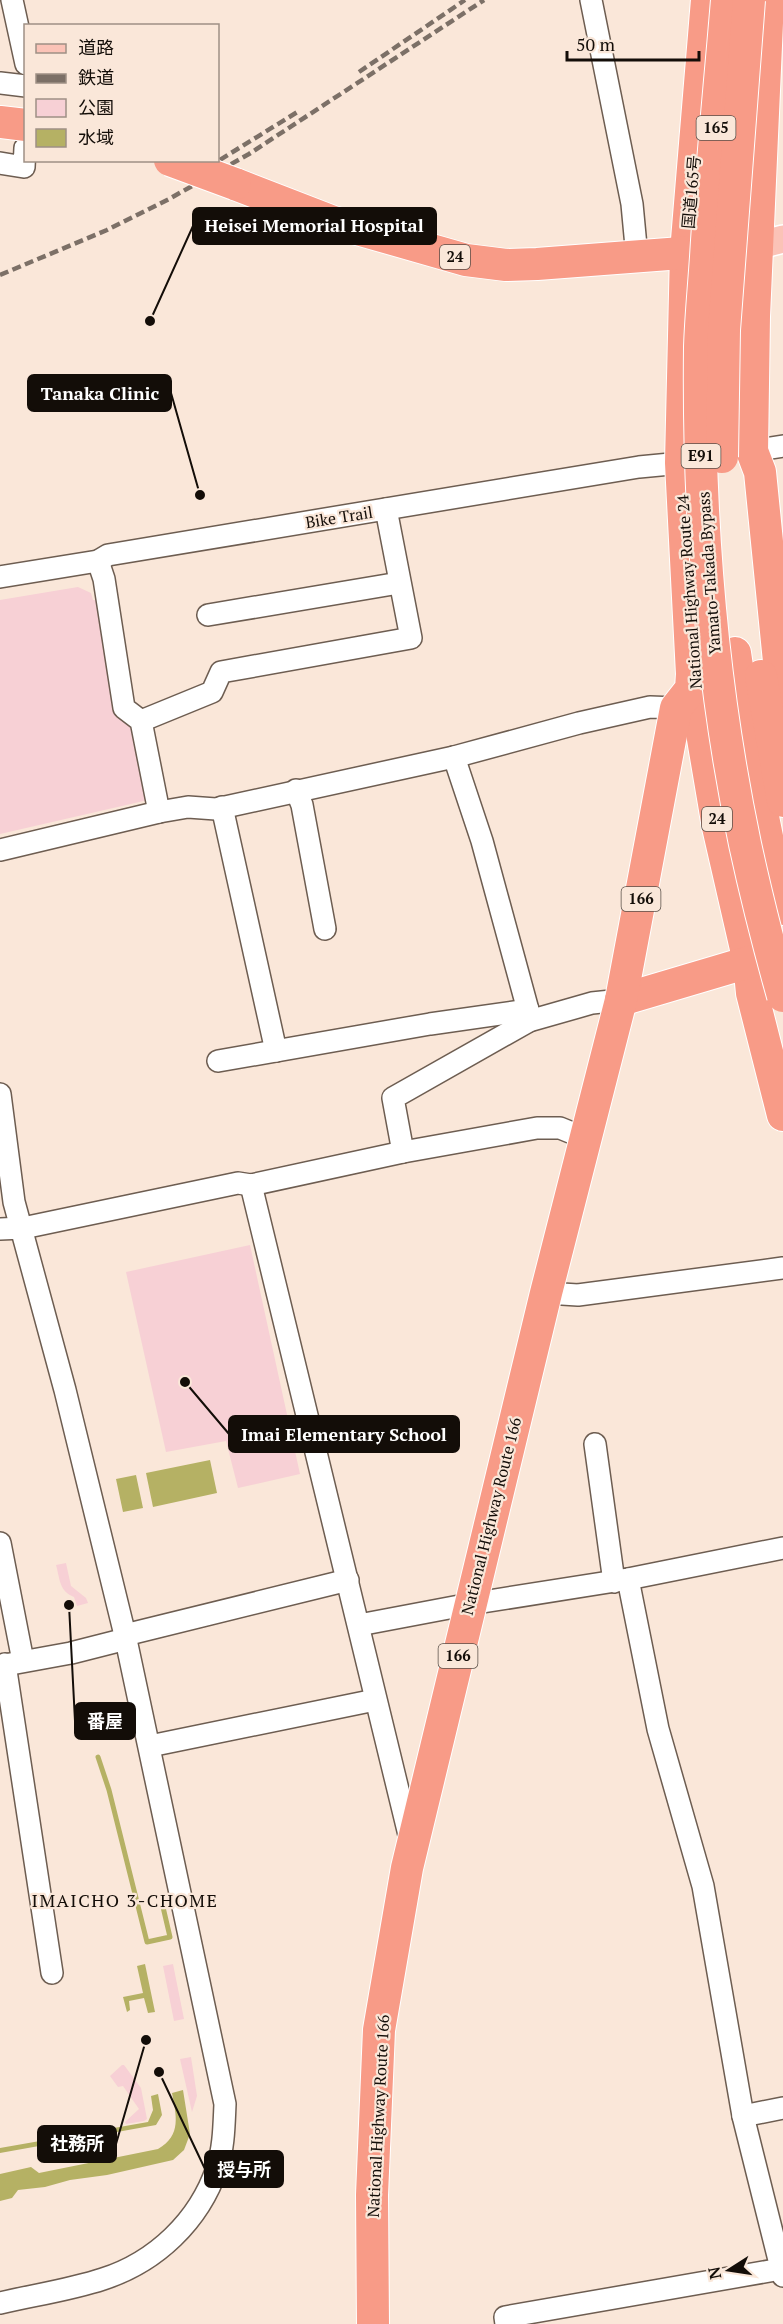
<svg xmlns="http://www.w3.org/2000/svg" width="783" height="2324" font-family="'PT Serif','Noto Sans JP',serif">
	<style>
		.green { fill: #f7d0d5 }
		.water { fill: #b5b164 }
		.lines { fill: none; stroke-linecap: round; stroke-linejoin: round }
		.stream { stroke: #b5b164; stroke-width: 5 }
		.minor-casing { stroke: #6d5d51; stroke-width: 24 }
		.major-casing { stroke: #fff; stroke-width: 30 }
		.highway-casing { stroke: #fff; stroke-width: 34 }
		.minor { stroke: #fff; stroke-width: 21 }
		.major { stroke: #fbc3b7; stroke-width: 27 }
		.highway { stroke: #f89b87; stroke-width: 32 }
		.rail { stroke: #7c7067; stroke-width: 4.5; stroke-dasharray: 9 4.5; stroke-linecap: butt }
		.highway-bridge-casing { stroke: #fff; stroke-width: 34; stroke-linecap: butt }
		.highway-bridge { stroke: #f89b87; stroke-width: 32 }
		.labels { text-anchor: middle; stroke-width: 4.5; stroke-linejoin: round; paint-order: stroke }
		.shield { fill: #fae7d9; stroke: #584e47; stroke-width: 1.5 }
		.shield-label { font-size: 15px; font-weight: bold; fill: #130d08 }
		.street-label { font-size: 16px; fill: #130d08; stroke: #fae7d9 }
		.neighbourhood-label { font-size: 18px; letter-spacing: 1.5px; fill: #130d08; stroke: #fae7d9 }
		.leader { fill: none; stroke: #130d08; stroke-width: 2 }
		.callout-dot { fill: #130d08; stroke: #fae7d9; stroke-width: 2 }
		.callout { fill: #130d08; stroke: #130d08; stroke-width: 2 }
		.callout-label { font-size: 18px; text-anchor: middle; font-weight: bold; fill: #fff }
	</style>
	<rect width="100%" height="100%" fill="#fae7d9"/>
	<g class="green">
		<polygon points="78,587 91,593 93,600 98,600 133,726 148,800 0,834 0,600"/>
		<polygon points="250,1245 300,1474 238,1488 226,1441 166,1452 126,1272"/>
		<path d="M 66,1563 L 71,1586 L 86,1598 L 88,1603 L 77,1606 L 74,1597 C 59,1591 60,1579 56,1565 Z"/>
		<polygon points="173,1964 184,2019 174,2021 163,1966"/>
		<polygon points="191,2057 197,2096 192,2112 180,2059"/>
		<polygon points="122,2065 124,2065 141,2088 147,2119 144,2121 126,2124 125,2122 139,2109 123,2086 118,2087 110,2076"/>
	</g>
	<g class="water">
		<polygon points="210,1460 217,1493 153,1507 146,1473"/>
		<polygon points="136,1475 143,1508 123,1512 116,1479"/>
		<polygon points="145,1964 155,2012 148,2013 144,1998 129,2001 130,2010 127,2012 123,1997 143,1993 137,1966"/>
		<path d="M 183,2090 L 190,2134 L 184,2150 L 173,2160 L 107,2175 L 70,2180 L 45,2187 L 18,2190 L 12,2198 L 0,2201 L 0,2174 L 31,2167 L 39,2173 L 158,2149 C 182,2135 176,2115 172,2093 Z"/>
		<polygon points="158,2094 162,2115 156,2125 0,2153 0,2148 148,2122 153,2110 151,2096"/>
	</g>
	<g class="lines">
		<polyline class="stream" points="98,1757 109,1790 147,1942 170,1937 163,1907"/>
		<g class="minor-casing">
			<g id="minor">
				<polyline points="12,0 26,64"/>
				<polyline points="591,0 632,204 637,257"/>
				<polyline points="0,83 26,86"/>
				<polyline points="0,163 24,167 25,148"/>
				<polyline points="752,451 783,446"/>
				<polyline points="98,561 104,579 124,708 141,721 159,812"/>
				<polyline points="0,577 98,561 108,555 639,467 681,463"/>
				<polyline points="208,615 399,583"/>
				<polyline points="141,721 212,692 221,672 411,638 386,509"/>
				<polyline points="454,757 482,841 528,1010"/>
				<polyline points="296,790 302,805 325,929"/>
				<polyline points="222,807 276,1051"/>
				<polyline points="0,850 159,812 188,807 216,809 454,757 579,723 650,707 676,708"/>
				<polyline points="218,1061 430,1024 528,1010 529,1021"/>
				<path d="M 0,1094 L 14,1202 L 65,1390 L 125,1635 L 225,2104 C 224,2125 224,2147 217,2168 C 199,2221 156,2262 103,2279 C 70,2290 34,2295 0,2303"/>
				<polyline points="403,1152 393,1098 529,1021 592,1003 621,1000"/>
				<polyline points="251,1185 411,1843"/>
				<polyline points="0,1229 23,1228 238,1183 251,1185 403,1152 537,1128 560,1128 587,1139"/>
				<polyline points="546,1293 578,1295 783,1268"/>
				<polyline points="595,1444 614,1582"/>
				<polyline points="0,1543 23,1661"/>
				<polyline points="628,1579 658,1729 703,1886 743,2116 783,2276"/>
				<polyline points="359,1625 470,1604 628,1579 783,1548"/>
				<polyline points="125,1635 348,1580"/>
				<polyline points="5,1664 52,1973"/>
				<polyline points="0,1666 71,1653 126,1639"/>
				<polyline points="150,1746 375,1700"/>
				<polyline points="743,2116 783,2108"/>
				<polyline points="506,2324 505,2317 781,2269"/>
			</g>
		</g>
		<g class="major-casing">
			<polyline id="major" points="756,246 783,239"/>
		</g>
		<g class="highway-casing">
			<g id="highway">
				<polyline points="707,0 686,252 681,463 692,674 718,827 749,962 752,993 783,1115"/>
				<polyline points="768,0 754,316 752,451 760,472 783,701"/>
				<polyline points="0,122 26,125"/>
				<polyline points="235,184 333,222 466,260 506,265 537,264 708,251"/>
				<path d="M 735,653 C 747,739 763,824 783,909"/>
				<polyline points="761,676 783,801"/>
				<polyline points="621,1000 749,962 768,959"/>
				<polyline points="373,2324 372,2195 379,2030 407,1868 546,1293 621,1000 676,708 691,689 692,674"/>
			</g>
		</g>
		<use href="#minor" class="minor"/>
		<use href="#major" class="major"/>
		<use href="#highway" class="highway"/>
		<g class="rail">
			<polyline points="359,72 465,0"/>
			<polyline points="197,174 299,111"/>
			<polyline points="0,275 107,230 169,199 249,154 484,0"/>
		</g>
		<g class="highway-bridge-casing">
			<g id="highway-bridge">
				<path d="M 727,0 C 720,86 711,171 706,257 C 704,287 701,317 700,347 C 698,513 711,682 745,844 C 756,895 769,946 783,996"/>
				<polyline points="170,160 235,184"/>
				<polyline points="722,457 724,330 749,0"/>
			</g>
		</g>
		<use href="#highway-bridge" class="highway-bridge"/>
	</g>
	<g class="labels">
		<g class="shield">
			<rect x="696.5" y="116" width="39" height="24" rx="4.5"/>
			<rect x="440" y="245" width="30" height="24" rx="4.5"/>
			<rect x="681.5" y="444" width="39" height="24" rx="4.5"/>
			<rect x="702" y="807" width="30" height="24" rx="4.5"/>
			<rect x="621.5" y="887" width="39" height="24" rx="4.5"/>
			<rect x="438.5" y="1644" width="39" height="24" rx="4.5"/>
		</g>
		<g class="shield-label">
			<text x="716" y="133">165</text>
			<text x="455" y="262">24</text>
			<text x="701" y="461">E91</text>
			<text x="717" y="824">24</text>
			<text x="641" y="904">166</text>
			<text x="458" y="1661">166</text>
		</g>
		<g class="street-label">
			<text transform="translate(691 192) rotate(-85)" y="6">国道165号</text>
			<text transform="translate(339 517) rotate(-9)" y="6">Bike Trail</text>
			<text transform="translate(709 573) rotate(-94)" y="6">Yamato-Takada Bypass</text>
			<text transform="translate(689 592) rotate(-94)" y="6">National Highway Route 24</text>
			<text transform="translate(491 1516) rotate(-76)" y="6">National Highway Route 166</text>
			<text transform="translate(378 2116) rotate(-87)" y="6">National Highway Route 166</text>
		</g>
		<g class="neighbourhood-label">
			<text x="125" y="1907">IMAICHO 3-CHOME</text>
		</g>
	</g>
	<path class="leader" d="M150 321L193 226M200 495L171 393M185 1382L229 1434M69 1605L75 1721M146 2040L116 2144M159 2072L205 2169"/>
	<g class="callout-dot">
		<circle cx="150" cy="321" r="6"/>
		<circle cx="200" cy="495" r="6"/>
		<circle cx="185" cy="1382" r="6"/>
		<circle cx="69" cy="1605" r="6"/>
		<circle cx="146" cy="2040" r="6"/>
		<circle cx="159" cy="2072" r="6"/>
	</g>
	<g class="callout">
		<rect x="193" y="208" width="243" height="36" rx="6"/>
		<rect x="28" y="375" width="143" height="36" rx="6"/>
		<rect x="229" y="1416" width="230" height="36" rx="6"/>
		<rect x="75" y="1703" width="60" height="36" rx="6"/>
		<rect x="38" y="2126" width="78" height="36" rx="6"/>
		<rect x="205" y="2151" width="78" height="36" rx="6"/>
	</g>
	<g class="callout-label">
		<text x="314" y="232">Heisei Memorial Hospital</text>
		<text x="100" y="400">Tanaka Clinic</text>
		<text x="344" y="1441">Imai Elementary School</text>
		<text x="105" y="1728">番屋</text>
		<text x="77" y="2150">社務所</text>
		<text x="244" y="2176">授与所</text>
	</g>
	<rect x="24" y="24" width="195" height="138" fill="#fae7d9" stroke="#9e9085" stroke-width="1.5"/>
	<rect x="36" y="44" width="30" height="9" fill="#fbc3b7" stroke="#9e9085" stroke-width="1.5"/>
	<text x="78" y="54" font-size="18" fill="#130d08">道路</text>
	<rect x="36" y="74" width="30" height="9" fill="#7c7067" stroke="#9e9085" stroke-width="1.5"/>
	<text x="78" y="84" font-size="18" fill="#130d08">鉄道</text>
	<rect x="36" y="99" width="30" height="18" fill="#f7d0d5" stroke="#9e9085" stroke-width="1.5"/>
	<text x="78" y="114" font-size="18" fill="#130d08">公園</text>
	<rect x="36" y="129" width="30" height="18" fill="#b5b164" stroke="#9e9085" stroke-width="1.5"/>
	<text x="78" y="144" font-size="18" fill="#130d08">水域</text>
	<g transform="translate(729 2270) rotate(258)" stroke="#fae7d9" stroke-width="4.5" paint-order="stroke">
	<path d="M0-4.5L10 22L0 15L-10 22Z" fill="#130d08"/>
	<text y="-9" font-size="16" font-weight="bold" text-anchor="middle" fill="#130d08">N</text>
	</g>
	<path d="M567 51v9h132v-9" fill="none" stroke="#130d08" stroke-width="3"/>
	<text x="576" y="51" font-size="18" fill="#130d08" stroke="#fae7d9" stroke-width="4.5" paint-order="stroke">50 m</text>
</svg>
